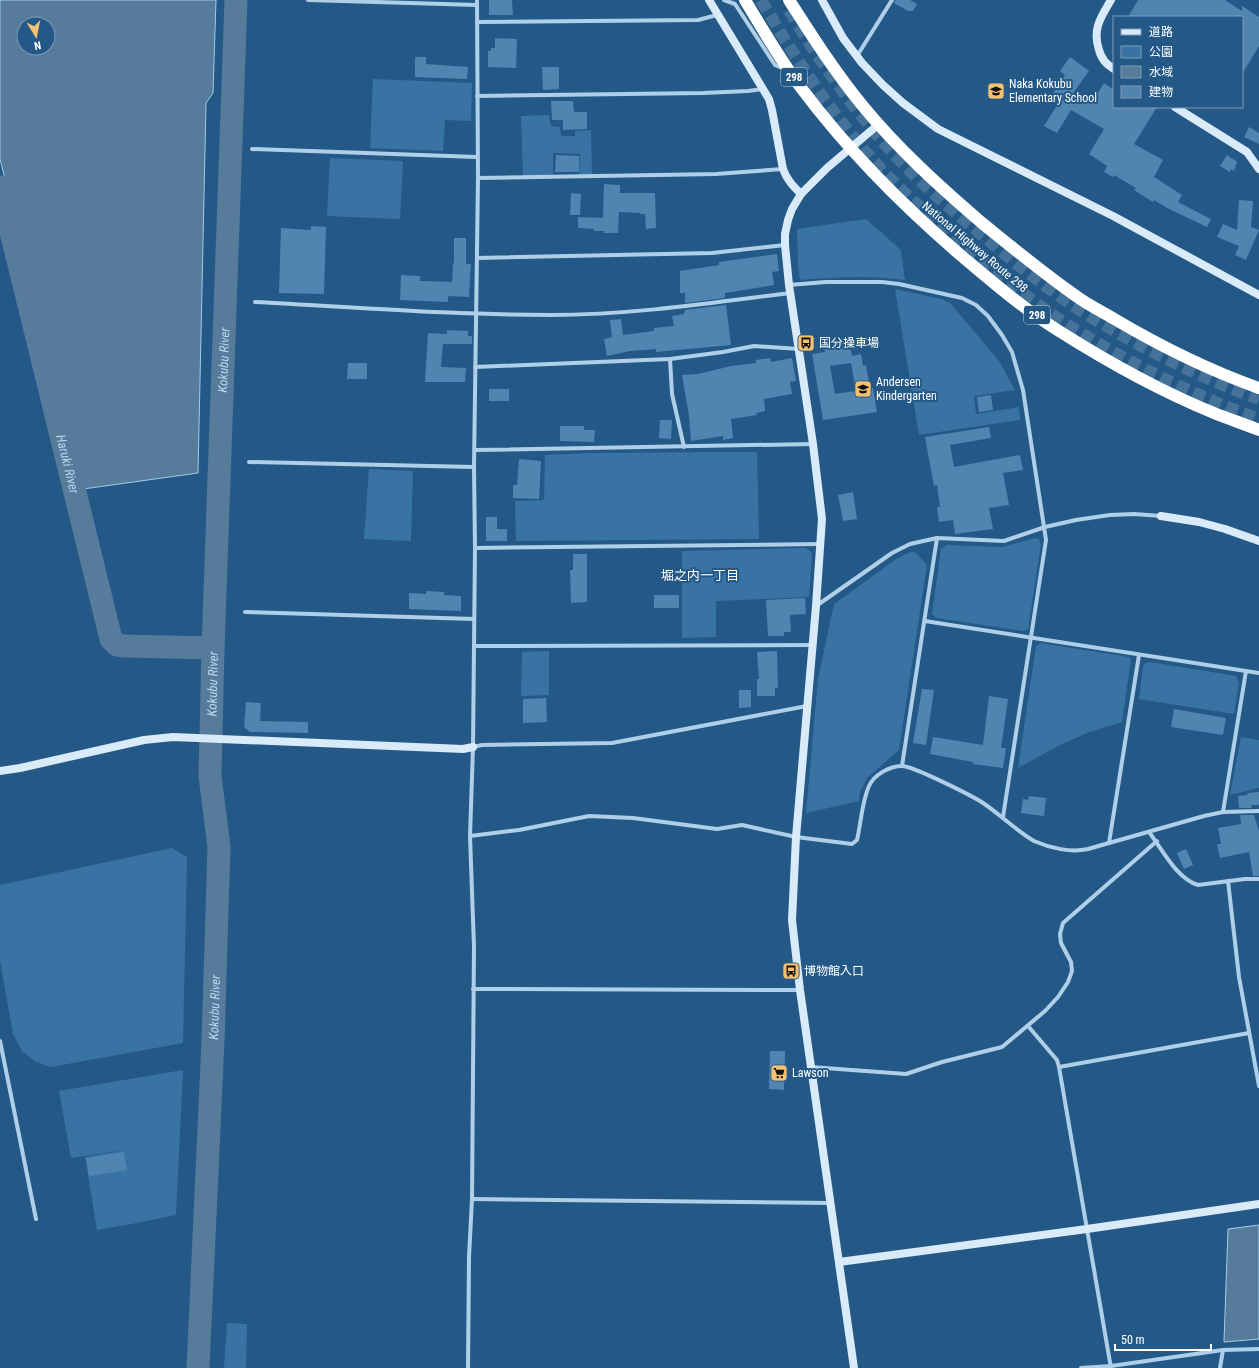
<svg xmlns="http://www.w3.org/2000/svg" width="1259" height="1368" font-family="'Roboto Condensed','Noto Sans JP',sans-serif">
	<style>
		.green { fill: #3873a4 }
		.water { fill: #567b9b; stroke: #a3cbea; fill-rule: evenodd }
		.lines { fill: none; stroke-linecap: round; stroke-linejoin: round }
		.river { stroke: #567b9b; stroke-width: 23 }
		.building { fill: #5085b1; fill-rule: evenodd }
		.highway-tunnel { stroke: #457299; stroke-width: 12; stroke-dasharray: 12 6; stroke-linecap: butt }
		.street { stroke: #afcfe9; stroke-width: 4 }
		.secondary { stroke: #d9eaf8; stroke-width: 8 }
		.highway { stroke: #fff; stroke-width: 12 }
		.labels { text-anchor: middle; stroke-width: 4; stroke-linejoin: round; paint-order: stroke }
		.shield { fill: #245987; stroke: #bdcddb; stroke-width: 1 }
		.shield-label { font-size: 11px; font-weight: bold; fill: #fff }
		.poi-label { font-size: 12px; fill: #fff; stroke: #245987; text-anchor: start }
		.street-label { font-size: 12px; fill: #fff; stroke: #245987 }
		.water-label { font-size: 13px; font-style: italic; fill: #bad9f1; stroke: #245987 }
		.neighbourhood-label { font-size: 13px; fill: #fff; stroke: #245987 }
	</style>
	<rect width="100%" height="100%" fill="#245987"/>
	<g class="green">
		<polygon points="373,79 472,83 471,121 445,120 443,151 370,148"/>
		<polygon points="549,115 551,126 560,127 561,136 575,136 575,131 591,130 592,176 579,176 580,154 553,153 553,176 523,176 521,116"/>
		<polygon points="330,158 403,161 400,219 327,216"/>
		<path d="M 866,219 L 901,250 L 905,280 C 870,275 835,277 800,280 L 798,264 L 797,229 Z"/>
		<polygon points="895,289 941,299 950,303 999,361 1015,390 974,396 976,414 1019,407 1020,420 919,435"/>
		<polygon points="718,452 757,452 759,539 516,541 515,501 544,500 545,455 592,453"/>
		<polygon points="369,469 413,471 411,541 364,539"/>
		<polygon points="1036,538 1039,539 1041,544 1028,629 1023,631 936,618 932,614 941,549 947,545 1002,547"/>
		<polygon points="806,548 812,553 809,597 716,601 716,637 682,638 682,551"/>
		<polygon points="915,552 927,565 899,750 867,778 860,792 859,801 806,813 818,679 834,604 895,560 908,553"/>
		<polygon points="1040,643 1129,657 1131,659 1122,722 1087,733 1058,746 1018,768 1036,646"/>
		<polygon points="549,651 549,695 521,696 522,652"/>
		<polygon points="1150,662 1236,676 1239,683 1234,714 1139,699 1143,666 1146,663"/>
		<polygon points="1241,737 1259,740 1259,788 1230,795"/>
		<polygon points="172,848 187,857 183,1043 51,1067 36,1062 22,1051 13,1034 0,961 0,885"/>
		<polygon points="183,1070 176,1215 137,1223 131,1184 137,1223 97,1230 85,1157 125,1150 71,1158 59,1091"/>
		<polygon points="227,1323 247,1324 246,1368 224,1368"/>
	</g>
	<g class="water">
		<path d="M 0,0 L 216,0 L 213,93 L 206,103 L 198,473 L 83,489 L 0,159 ZM 24,24 L 48,24 L 48,48 L 24,48 Z"/>
		<polygon points="1259,1225 1259,1339 1224,1342 1228,1229"/>
	</g>
	<g class="lines">
		<g class="river">
			<path id="s1" d="M 0,187 L 111,639 L 117,645 L 124,646 L 213,648"/>
			<path id="s2" d="M 198,1368 L 213,1041 L 219,847 L 210,776 L 213,648 L 236,0"/>
		</g>
	</g>
	<g class="building">
		<polygon points="489,0 512,0 513,15 489,15"/>
		<polygon points="895,0 910,0 917,4 913,11 908,11 894,3"/>
		<polygon points="1138,0 1225,0 1242,11 1242,6 1259,17 1259,46 1242,74 1242,17 1128,17"/>
		<polygon points="495,38 517,39 516,68 488,67 488,51 491,51 491,48 495,48"/>
		<polygon points="415,57 426,57 426,64 468,67 467,79 415,77"/>
		<polygon points="1070,57 1089,71 1073,93 1091,104 1104,83 1114,90 1114,107 1157,107 1134,144 1163,160 1154,177 1182,195 1178,202 1211,219 1207,227 1169,209 1154,200 1153,202 1134,190 1136,188 1114,175 1113,177 1104,172 1107,166 1089,154 1104,129 1071,110 1057,133 1044,126 1059,102 1051,97 1065,75 1060,71"/>
		<polygon points="542,67 559,67 559,89 543,90"/>
		<polygon points="551,101 573,101 574,112 587,112 587,129 563,130 563,120 552,120"/>
		<polygon points="1249,127 1259,133 1259,144 1244,137"/>
		<polygon points="556,155 579,156 579,172 555,172"/>
		<polygon points="1227,155 1237,162 1234,171 1231,169 1230,172 1220,166"/>
		<polygon points="604,184 620,185 620,193 655,193 656,228 646,229 645,214 640,214 640,213 619,212 618,233 604,233 604,231 594,231 594,229 578,228 578,217 603,218"/>
		<polygon points="571,193 581,194 580,215 570,215"/>
		<polygon points="1239,200 1253,201 1251,227 1259,230 1246,260 1235,255 1239,246 1217,237 1223,224 1237,230"/>
		<polygon points="311,226 326,227 324,294 279,293 281,228 311,230"/>
		<polygon points="454,238 466,238 466,264 471,264 469,297 448,296 448,302 400,300 401,275 420,276 420,281 452,282 453,263 454,263"/>
		<polygon points="777,254 779,271 772,272 774,285 725,293 725,298 685,303 685,293 680,293 680,271 719,265 719,262"/>
		<polygon points="726,305 731,345 656,352 656,349 630,351 607,356 604,339 612,337 610,320 621,319 623,335 654,331 654,328 674,326 672,316 684,314 685,310"/>
		<polygon points="447,330 468,331 468,336 472,336 472,344 443,344 441,367 466,368 465,382 425,382 428,333 447,334"/>
		<path d="M 849,340 L 852,356 L 861,354 L 863,366 L 866,365 L 870,389 L 873,388 L 877,412 L 823,420 L 812,354 L 825,352 L 824,344 ZM 851,363 L 856,391 L 835,394 L 830,366 Z"/>
		<polygon points="770,358 771,362 792,358 796,381 790,382 792,394 764,399 765,411 756,413 757,415 731,419 733,438 723,440 723,436 691,441 689,416 682,375 698,374 731,366 756,363 756,360"/>
		<polygon points="348,363 367,363 367,379 347,379"/>
		<rect x="489" y="389" width="20" height="12"/>
		<polygon points="991,395 993,410 979,412 977,397"/>
		<polygon points="660,420 672,420 671,439 659,438"/>
		<polygon points="560,426 584,426 584,430 595,430 594,442 560,441"/>
		<polygon points="989,427 991,438 950,445 954,467 1020,455 1023,470 1003,473 1009,505 989,508 993,529 955,534 953,520 939,522 937,507 940,507 937,485 934,486 925,437"/>
		<polygon points="519,459 541,461 539,499 513,498 513,485 517,485"/>
		<polygon points="853,492 857,519 843,521 838,495"/>
		<polygon points="486,517 497,517 497,529 507,529 507,541 486,541"/>
		<polygon points="573,554 587,554 587,602 571,603 570,570 573,570"/>
		<polygon points="426,591 444,592 444,595 461,596 461,611 409,609 409,593 426,594"/>
		<rect x="654" y="595" width="25" height="13"/>
		<polygon points="805,598 806,614 790,615 791,632 784,632 784,636 768,636 766,600"/>
		<polygon points="777,651 778,688 775,688 775,696 757,696 757,679 759,679 757,652"/>
		<polygon points="922,689 934,690 926,745 913,743"/>
		<polygon points="739,690 751,690 751,707 739,708"/>
		<polygon points="989,696 1008,699 1001,748 1006,748 1003,768 973,764 973,762 930,754 933,737 983,745"/>
		<polygon points="546,698 547,722 523,723 523,699"/>
		<polygon points="246,702 261,703 260,721 308,722 308,733 250,732 244,727"/>
		<polygon points="1174,709 1226,718 1223,735 1171,727"/>
		<polygon points="1259,792 1259,805 1251,805 1252,808 1239,808 1238,796 1248,795 1247,793"/>
		<polygon points="1029,796 1046,798 1044,816 1021,813 1023,799 1028,800"/>
		<polygon points="1240,815 1254,815 1259,831 1259,876 1253,876 1249,852 1220,858 1217,844 1221,844 1218,828 1241,824"/>
		<polygon points="1186,849 1193,865 1184,869 1177,853"/>
		<polygon points="770,1051 785,1051 784,1090 769,1089"/>
		<polygon points="124,1152 127,1170 89,1176 86,1158"/>
	</g>
	<g class="lines">
		<g class="highway-tunnel">
			<path d="M 761,0 C 788,46 817,91 850,133 C 884,176 925,213 967,248 C 998,273 1029,299 1062,321 C 1073,329 1085,335 1096,342 C 1149,373 1201,398 1259,419"/>
			<path d="M 789,10 C 821,65 860,118 904,165 C 930,192 959,216 988,240 C 1015,263 1043,285 1072,305 C 1131,343 1193,375 1259,399"/>
		</g>
		<g class="street">
			<polyline points="308,0 477,5"/>
			<polyline points="724,0 735,4 775,65 782,68"/>
			<polyline points="477,22 698,20 717,15"/>
			<polyline points="857,56 892,0"/>
			<polyline points="477,96 703,93 748,91 763,89"/>
			<polyline points="252,149 477,157"/>
			<polyline points="478,178 716,174 783,169"/>
			<polyline points="477,258 712,253 785,245"/>
			<polyline points="789,285 826,282 882,282 899,284 962,298 976,305 988,316 1002,335 1012,352 1023,390 1046,540 1003,817"/>
			<path d="M 255,302 C 353,307 452,315 550,315 C 631,315 711,303 790,293"/>
			<polyline points="670,359 672,394 684,447"/>
			<polyline points="475,367 670,359 723,352 754,346 799,349"/>
			<polyline points="475,450 813,444"/>
			<polyline points="249,462 474,467"/>
			<polyline points="475,548 820,544"/>
			<polyline points="816,606 892,553 910,544 937,538 1004,541 1045,527 1076,520 1110,515 1134,514 1161,516"/>
			<polyline points="245,612 474,619"/>
			<polyline points="925,621 1259,673"/>
			<polyline points="474,646 812,645"/>
			<polyline points="473,747 482,745 612,743 807,706"/>
			<polyline points="902,766 937,538"/>
			<polyline points="1223,812 1246,671"/>
			<path d="M 1149,832 C 1162,849 1177,879 1198,885 L 1245,879 L 1259,879"/>
			<path d="M 470,836 L 519,830 L 589,816 L 633,818 L 717,829 L 742,825 L 796,837 L 852,844 L 857,840 C 861,823 862,801 869,786 C 874,775 889,766 902,766 C 913,766 968,794 980,801 C 999,813 1015,830 1034,841 C 1050,848 1071,853 1088,849 L 1204,816 L 1223,812 L 1259,811"/>
			<polyline points="1109,843 1139,655"/>
			<polyline points="1228,881 1239,977 1259,1086"/>
			<polyline points="473,989 800,990"/>
			<polyline points="1028,1026 1057,1060 1059,1067 1111,1368"/>
			<polyline points="0,1041 36,1219"/>
			<polyline points="811,1067 906,1074 942,1062 1002,1047 1045,1011 1058,997 1068,982 1072,971 1071,962 1061,943 1060,934 1063,923 1157,841"/>
			<polyline points="1059,1067 1249,1033"/>
			<polyline points="472,1199 830,1203"/>
			<polyline points="468,1368 469,1257 472,1199 474,947 470,836 473,747 475,548 474,467 478,178 477,0"/>
			<polyline points="1081,1368 1111,1366 1223,1350"/>
			<polyline points="1220,1368 1223,1350 1259,1349"/>
		</g>
		<g class="secondary">
			<path d="M 709,0 L 769,99 L 772,110 L 783,169 C 787,180 793,186 801,194"/>
			<polyline points="822,0 843,38 862,63 883,85 903,103 938,129 1113,216 1259,295"/>
			<path d="M 1111,0 C 1101,17 1092,29 1099,50 C 1102,60 1106,64 1114,69"/>
			<polyline points="1175,107 1247,152 1259,169"/>
			<polyline points="1161,516 1199,522 1225,529 1259,541"/>
			<polyline points="0,771 20,768 144,740 173,737 463,749 473,747"/>
			<polyline points="839,1262 1087,1229 1259,1204"/>
			<polyline points="854,1368 800,990 792,920 796,837 816,606 822,519 813,444 789,285 785,245 785,234 788,220 792,209 801,194 827,168 879,124"/>
		</g>
		<g class="highway">
			<path d="M 745,0 C 763,30 781,61 802,89 C 850,153 903,206 964,258 C 994,283 1025,310 1059,331 C 1108,362 1160,391 1214,413 C 1229,419 1244,424 1259,430"/>
			<path d="M 789,0 C 812,36 835,72 862,105 C 898,149 939,186 982,223 C 1013,248 1043,273 1076,296 C 1088,305 1103,312 1116,320 C 1162,347 1208,370 1259,388"/>
		</g>
	</g>
	<defs>
		<g id="school-square" transform="scale(0.9)"><rect x="-9" y="-9" width="18" height="18" rx="4" fill="#f4c172" stroke="#245987"/><path d="M0-5L7-2L0 1L-7-2ZM-4 1L0 2.5L4 1V4Q0 6-4 4Z" fill="#111"/></g>
		<g id="bus-square" transform="scale(0.9)"><rect x="-9" y="-9" width="18" height="18" rx="4" fill="#f4c172" stroke="#245987"/><path d="M-5-6H5V4H4V6H2V4H-2V6H-4V4H-5ZM-3.5-4V0h7V-4ZM-3.5 1.2v1.5H-2V1.2ZM2 1.2v1.5H3.5V1.2Z" fill="#111"/></g>
		<g id="supermarket-square" transform="scale(0.9)"><rect x="-9" y="-9" width="18" height="18" rx="4" fill="#f4c172" stroke="#245987"/><path d="M-6-5.5h2.5l.6 2H6L4.5 2H-2.5L-4.4-4H-6ZM-1.5 3.2a1.3 1.3 0 1 0 .1 0ZM3 3.2a1.3 1.3 0 1 0 .1 0Z" fill="#111"/></g>
	</defs>
	<g fill-rule="evenodd">
		<use href="#school-square" x="996" y="91"/>
		<use href="#bus-square" x="806" y="343"/>
		<use href="#school-square" x="863" y="389"/>
		<use href="#bus-square" x="791" y="971"/>
		<use href="#supermarket-square" x="779" y="1073"/>
	</g>
	<g class="labels">
		<g class="shield">
			<rect x="781" y="68" width="26" height="18" rx="3"/>
			<rect x="1024" y="306" width="26" height="18" rx="3"/>
		</g>
		<g class="shield-label">
			<text x="794" y="81">298</text>
			<text x="1037" y="319">298</text>
		</g>
		<g class="poi-label">
			<text x="1009" y="88">Naka Kokubu<tspan x="1009" dy="14">Elementary School</tspan></text>
			<text x="819" y="347">国分操車場</text>
			<text x="876" y="386">Andersen<tspan x="876" dy="14">Kindergarten</tspan></text>
			<text x="804" y="975">博物館入口</text>
			<text x="792" y="1077">Lawson</text>
		</g>
		<g class="street-label">
			<text transform="translate(975 247) rotate(40)" y="4">National Highway Route 298</text>
		</g>
		<g class="water-label">
			<text dy="5" stroke="none"><textPath href="#s2" startOffset="1009">Kokubu River</textPath></text>
			<text dy="5" stroke="none"><textPath href="#s1" startOffset="285">Haruki River</textPath></text>
			<text dy="5" stroke="none"><textPath href="#s2" startOffset="685">Kokubu River</textPath></text>
			<text dy="5" stroke="none"><textPath href="#s2" startOffset="361">Kokubu River</textPath></text>
		</g>
		<g class="neighbourhood-label">
			<text x="700" y="580">堀之内一丁目</text>
		</g>
	</g>
	<rect x="1113" y="16" width="130" height="92" fill="#245987" stroke="#7c9bb7"/>
	<rect x="1121" y="29" width="20" height="6" fill="#d9eaf8" stroke="#7c9bb7"/>
	<text x="1149" y="36" font-size="12" fill="#ffffff">道路</text>
	<rect x="1121" y="46" width="20" height="12" fill="#3873a4" stroke="#7c9bb7"/>
	<text x="1149" y="56" font-size="12" fill="#ffffff">公園</text>
	<rect x="1121" y="66" width="20" height="12" fill="#567b9b" stroke="#7c9bb7"/>
	<text x="1149" y="76" font-size="12" fill="#ffffff">水域</text>
	<rect x="1121" y="86" width="20" height="12" fill="#5085b1" stroke="#7c9bb7"/>
	<text x="1149" y="96" font-size="12" fill="#ffffff">建物</text>
	<g transform="translate(36 36) rotate(170)"><circle r="19" fill="#245987" stroke="#7c9bb7"/>
	<path d="M0-3L7 15L0 10L-7 15Z" fill="#f4c172"/>
	<text y="-6" font-size="11" font-weight="bold" text-anchor="middle" fill="#ffffff">N</text>
	</g>
	<path d="M1115 1344v6h96v-6" fill="none" stroke="#ffffff" stroke-width="2"/>
	<text x="1121" y="1344" font-size="12" fill="#ffffff" stroke="#245987" stroke-width="3" paint-order="stroke">50 m</text>
</svg>
